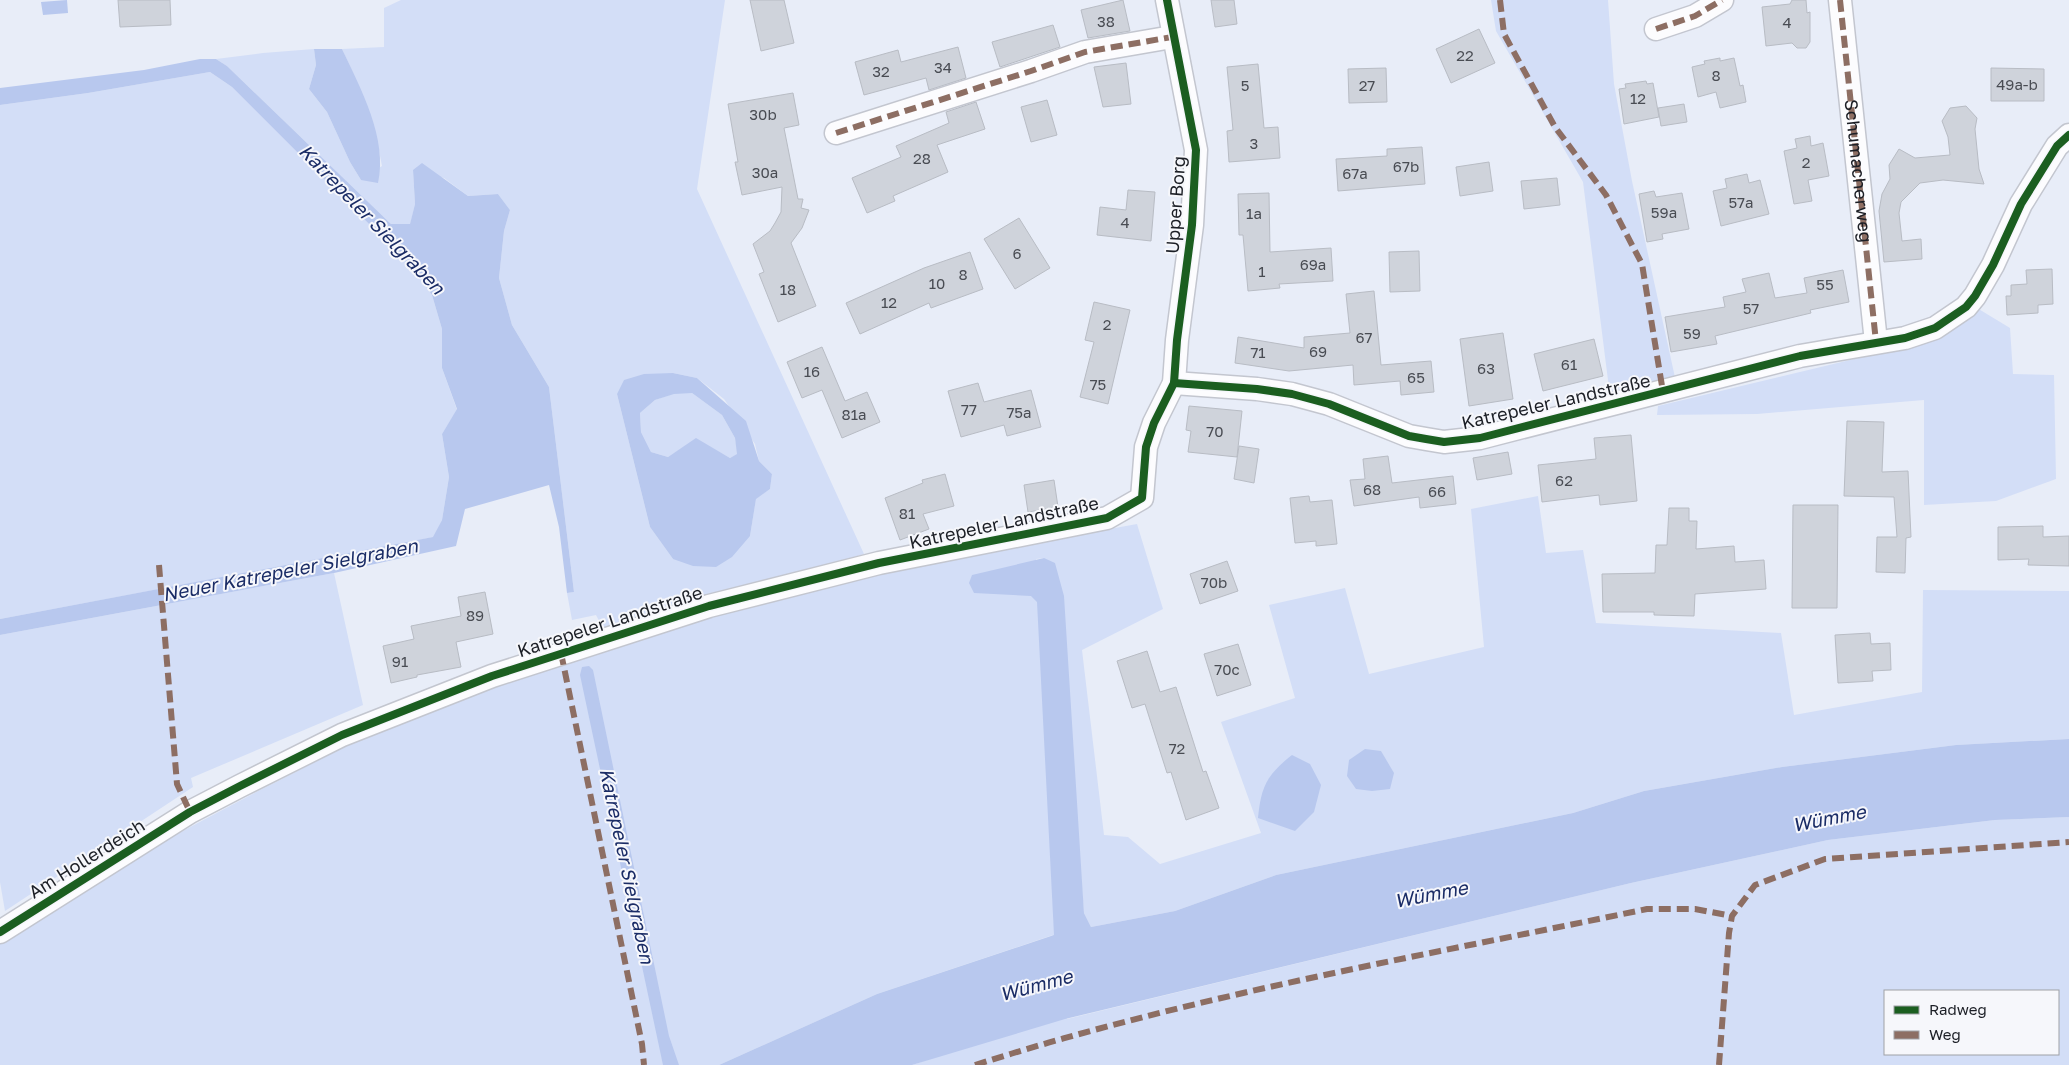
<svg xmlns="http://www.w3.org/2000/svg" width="2069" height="1065" font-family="'Golos Text',sans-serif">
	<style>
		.green { fill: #d3def7; fill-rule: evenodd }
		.water { fill: #b8c8ee; fill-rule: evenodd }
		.building { fill: #cfd3db; stroke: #b8bcc4 }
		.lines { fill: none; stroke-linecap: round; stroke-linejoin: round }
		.street-casing { stroke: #c3c6cf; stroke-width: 25 }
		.street { stroke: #fcfcfe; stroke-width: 22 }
		.quiet { stroke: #8d6e63; stroke-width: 6; stroke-dasharray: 12 6; stroke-linecap: butt }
		.cycleway-casing { stroke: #f6f7fb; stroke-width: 11 }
		.cycleway { stroke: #1b5e20; stroke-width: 8 }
		.labels { text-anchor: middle; stroke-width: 4; stroke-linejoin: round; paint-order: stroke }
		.number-label { font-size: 15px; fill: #494c53 }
		.street-label { font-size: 18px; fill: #1c1f26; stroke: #f6f7fb }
		.water-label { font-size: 19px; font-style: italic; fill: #1a2c66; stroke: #f6f7fb }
	</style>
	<rect width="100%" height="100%" fill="#e8edf8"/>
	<g class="green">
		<path d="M 401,0 L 725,0 L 697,189 L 864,554 L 605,632 L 596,615 L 572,620 L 567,593 L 574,592 L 549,387 L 512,325 L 499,278 L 504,231 L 510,210 L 498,194 L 468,196 L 444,178 L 413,170 L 415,204 L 410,225 L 391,224 L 227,66 L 216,59 L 263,53 L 314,49 L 316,65 L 309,89 L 327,112 L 350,162 L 361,180 L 382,166 C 375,124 360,87 342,49 L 384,47 L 384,8 ZM 673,373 L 697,378 L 724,399 L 755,444 L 759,461 L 772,474 L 770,489 L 756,498 L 750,536 L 673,559 L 650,527 L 617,394 Z"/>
		<polygon points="1491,0 1608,0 1614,84 1632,181 1676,382 1610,396 1583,182 1496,31"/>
		<polygon points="210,72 232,87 384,239 417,274 432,295 442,329 442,368 457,410 442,434 449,477 442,520 434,537 0,619 0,105 88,93"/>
		<polygon points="1977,308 2010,328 2013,374 2054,375 2056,479 1996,501 1924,505 1924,400 1757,414 1657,415 1658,406 1871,355"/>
		<polygon points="675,393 692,393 722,415 735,438 738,454 730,458 696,439 668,457 651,452 641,432 640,413 655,400"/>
		<path d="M 1538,496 L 1546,553 L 1583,550 L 1596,623 L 1781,633 L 1794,715 L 1922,692 L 1923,590 L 2069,591 L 2069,739 L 1956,745 L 1782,767 L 1644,791 L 1573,813 L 1276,875 L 1175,911 L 1091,927 L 1084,913 L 1075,805 L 1044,558 L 1036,559 L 1054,925 L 1067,1019 L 1631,883 L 1828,840 L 1995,820 L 2069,817 L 2069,1065 L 912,1065 L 969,1046 L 1053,935 L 877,994 L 719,1065 L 0,1065 L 0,938 C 86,883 175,834 266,787 C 301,770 335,750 370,734 C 615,630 876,570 1137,524 L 1163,609 L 1082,650 L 1104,835 L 1128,837 L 1160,864 L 1261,833 L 1221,722 L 1295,698 L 1269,605 L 1345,588 L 1369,674 L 1484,647 L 1471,509 ZM 1885,991 L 2058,991 L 2058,1054 L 1885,1054 Z"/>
		<polygon points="334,573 363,705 191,778 193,787 5,911 0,882 0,635"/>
	</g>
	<g class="water">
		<polygon points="67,0 68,13 43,15 41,2"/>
		<path d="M 314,49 L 342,49 C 361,89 388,139 378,183 L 361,180 L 350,162 L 327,112 L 309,89 L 316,65 Z"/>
		<polygon points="200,59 216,59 227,66 391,224 410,224 415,204 413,170 422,163 468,196 498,194 510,210 504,231 499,278 512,325 549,387 574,592 567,593 559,527 549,485 465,509 456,546 334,573 0,635 0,619 433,537 442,520 449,477 442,434 457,409 442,368 442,329 432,295 417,274 384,239 232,87 210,72 88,93 0,105 0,88 144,70"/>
		<path d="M 673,373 L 697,378 L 746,421 L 759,461 L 772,474 L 770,489 L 756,499 L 750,536 L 732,557 L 716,567 L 693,566 L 673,559 L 650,527 L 617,394 L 624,380 L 644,374 ZM 674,394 L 692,393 L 722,415 L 735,438 L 737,454 L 730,458 L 696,438 L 668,457 L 651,452 L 641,432 L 640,413 L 655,400 Z"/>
		<polygon points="1044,558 1055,563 1064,596 1084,913 1091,927 1175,911 1276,875 1573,813 1644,791 1782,767 1956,745 2069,739 2069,817 1995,820 1828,840 1631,883 1065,1019 912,1065 719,1065 877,994 1054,935 1037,602 1031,596 974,593 969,583 972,575"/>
		<polygon points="589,666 593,670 669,1036 679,1065 663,1065 580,675 582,667"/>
		<polygon points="1365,749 1381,751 1394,773 1390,789 1372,791 1356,789 1347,776 1349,760"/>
		<path d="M 1292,755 L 1310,764 L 1321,785 L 1314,812 L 1295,831 L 1258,818 C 1261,786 1267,775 1292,755 Z"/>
	</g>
	<g class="building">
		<polygon points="118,0 170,0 171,25 120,27"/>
		<polygon points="750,0 784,0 794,43 761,51"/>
		<polygon points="1123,0 1130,31 1088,38 1081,10"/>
		<polygon points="1211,0 1234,0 1237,24 1215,27"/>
		<polygon points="1792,0 1806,0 1807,13 1810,12 1810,42 1806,48 1797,48 1792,43 1766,46 1762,7 1790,4"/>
		<polygon points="1053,25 1060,47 1000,67 992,42"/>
		<polygon points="1479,29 1495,63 1451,83 1436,49"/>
		<polygon points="958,47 966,78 929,90 926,78 864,95 855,62 898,50 901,62"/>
		<polygon points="1720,58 1720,61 1734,58 1740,86 1743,85 1746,102 1720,108 1716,92 1698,97 1692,67 1705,64 1704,61"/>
		<polygon points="1126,63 1131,104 1103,107 1094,67"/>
		<polygon points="1258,64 1264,128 1278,127 1280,158 1229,162 1227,131 1233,130 1227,67"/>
		<polygon points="1386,68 1387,102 1349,103 1348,69"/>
		<polygon points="1991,68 2044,69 2044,101 1991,101"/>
		<polygon points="1646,81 1647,84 1653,83 1659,117 1624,124 1619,89 1626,88 1625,84"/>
		<polygon points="793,93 799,125 784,128 798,199 803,199 801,208 809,210 802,228 791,243 816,306 778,322 759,274 764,272 753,244 770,231 775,223 781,212 782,187 742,195 735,162 738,162 728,104"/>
		<polygon points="1047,100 1057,135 1031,142 1021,107"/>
		<polygon points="976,102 985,129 937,145 948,172 893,196 895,201 867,213 852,178 901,157 896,146 949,123 946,112"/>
		<polygon points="1684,104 1687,122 1661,126 1658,108"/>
		<polygon points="1966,106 1977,118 1975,129 1979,169 1984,184 1943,180 1920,183 1901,202 1899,213 1902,241 1921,239 1922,259 1884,262 1879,211 1882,194 1890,179 1889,165 1899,149 1915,158 1950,155 1948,137 1942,121 1950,108"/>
		<polygon points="1810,136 1811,146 1823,143 1829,176 1808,180 1812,201 1794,204 1784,151 1797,148 1795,139"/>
		<polygon points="1422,147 1425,184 1338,191 1336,159 1387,156 1387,149"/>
		<polygon points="1489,162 1493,191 1460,196 1456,167"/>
		<polygon points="1747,174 1749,183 1760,180 1769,214 1721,226 1713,191 1727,188 1725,179"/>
		<polygon points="1557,178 1560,205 1524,209 1521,181"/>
		<polygon points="1128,190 1155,192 1151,241 1097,235 1100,207 1126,210"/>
		<polygon points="1654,191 1656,197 1682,193 1689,229 1662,234 1663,239 1647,242 1639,194"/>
		<polygon points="1269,193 1270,252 1331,248 1333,281 1279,284 1280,288 1248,291 1243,235 1239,235 1238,194"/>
		<polygon points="1019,218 1050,268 1015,289 984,239"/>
		<polygon points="1419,251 1420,291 1390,292 1389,252"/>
		<polygon points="970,252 983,289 931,308 929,303 860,334 846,303 924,268"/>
		<polygon points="2052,269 2053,304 2038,305 2038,313 2007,315 2006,296 2011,296 2011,285 2027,284 2026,270"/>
		<polygon points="1843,270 1849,302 1810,310 1811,313 1715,336 1717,344 1671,352 1665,317 1725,307 1723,297 1746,292 1742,279 1769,273 1775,298 1807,293 1804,278"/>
		<polygon points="1374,291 1381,365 1431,361 1434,392 1401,395 1400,381 1354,385 1353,365 1289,371 1235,363 1238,337 1304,348 1304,337 1350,333 1346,294"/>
		<polygon points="1094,302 1130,310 1108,404 1080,397 1094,342 1085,340"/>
		<polygon points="1503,333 1513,399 1469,406 1460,339"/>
		<polygon points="1594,339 1603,376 1543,391 1534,354"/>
		<polygon points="822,347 845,401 867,392 880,422 842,438 822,390 802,398 787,362"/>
		<polygon points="978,383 984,402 1031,390 1041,427 1007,436 1004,425 961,437 948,391"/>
		<polygon points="1189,406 1242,411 1237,457 1188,452 1191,431 1186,430"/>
		<polygon points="1847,421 1884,422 1882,472 1908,471 1911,537 1906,538 1905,573 1876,572 1877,537 1897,537 1894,497 1844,496"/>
		<polygon points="1631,435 1637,501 1600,505 1599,495 1542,502 1538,465 1596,459 1594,438"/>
		<polygon points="1239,446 1259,449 1254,483 1234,479"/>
		<polygon points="1508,452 1512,474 1477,480 1473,458"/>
		<polygon points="1388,456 1392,483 1453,476 1456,504 1420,508 1419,497 1354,506 1350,480 1365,479 1363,459"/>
		<polygon points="945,474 954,506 923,514 929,529 900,540 885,498 923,483 922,480"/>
		<polygon points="1054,480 1058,507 1028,512 1024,485"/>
		<polygon points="1309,496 1310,502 1332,500 1337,544 1316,546 1316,541 1295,543 1290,498"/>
		<polygon points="1793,505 1838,505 1837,608 1792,608"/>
		<polygon points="1669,508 1689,508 1689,521 1697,521 1696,549 1734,546 1735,562 1764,560 1766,589 1695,594 1694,616 1654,615 1654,612 1603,612 1602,574 1655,573 1656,545 1667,545"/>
		<polygon points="2043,526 2043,537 2069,536 2069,566 2028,565 2029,559 1998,560 1998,527"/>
		<polygon points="1227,561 1238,591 1200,604 1190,574"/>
		<polygon points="485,592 493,634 456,642 461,667 417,675 417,677 391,683 383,646 414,639 411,626 461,616 458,597"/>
		<polygon points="1870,633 1871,644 1890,643 1891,670 1872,671 1873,681 1838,683 1835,635"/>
		<polygon points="1238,644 1251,685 1217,696 1204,654"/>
		<polygon points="1147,651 1160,692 1176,687 1203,772 1206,771 1219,808 1186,820 1171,772 1167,773 1145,704 1132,708 1117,661"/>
	</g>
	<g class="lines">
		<g class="street-casing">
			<g id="street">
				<path id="s1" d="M 1840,0 L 1876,342"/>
				<polyline points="1656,29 1695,16 1722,0"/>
				<polyline points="836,133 1031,71 1085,52 1172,37"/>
				<polyline points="1174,383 1257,389 1292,394 1329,404 1409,436 1426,439 1444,442 1480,438 1800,356 1905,338 1935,328 1966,307 1975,296 1993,265 2021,204 2057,146 2069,135"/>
				<polyline points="0,932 190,812 240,786 342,735 492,676 709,606 879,563 1107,518 1142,498 1146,447 1154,423 1174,383 1177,340 1192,225 1196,150 1167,0"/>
			</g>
		</g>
		<use href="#street" class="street"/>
		<g class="quiet">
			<polyline points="1500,0 1504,34 1555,127 1606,195 1642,264 1663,392"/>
			<polyline points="1840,0 1876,342"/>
			<polyline points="1656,29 1695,16 1722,0"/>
			<polyline points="836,133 1031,71 1085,52 1172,37"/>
			<polyline points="159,565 177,784 190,812"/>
			<polyline points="561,653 642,1044 644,1065"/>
			<path d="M 975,1065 C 1194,995 1422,956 1647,909 L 1695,909 L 1732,916"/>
			<polyline points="1719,1065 1729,933 1732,916 1755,885 1825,859 2069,842"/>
		</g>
		<g class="cycleway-casing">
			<g id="cycleway">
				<polyline points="1174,383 1257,389 1292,394 1329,404 1409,436 1426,439 1444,442 1480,438 1800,356 1905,338 1935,328 1966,307 1975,296 1993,265 2021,204 2057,146 2069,135"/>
				<polyline points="0,932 190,812 240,786 342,735 492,676 709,606 879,563 1107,518 1142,498 1146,447 1154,423 1174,383 1177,340 1192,225 1196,150 1167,0"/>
			</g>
		</g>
		<use href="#cycleway" class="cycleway"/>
	</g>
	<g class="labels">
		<g class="number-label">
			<text x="1106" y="27">38</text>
			<text x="1787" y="28">4</text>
			<text x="1465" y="61">22</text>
			<text x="943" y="73">34</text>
			<text x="881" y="77">32</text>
			<text x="1716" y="81">8</text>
			<text x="2017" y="90">49a-b</text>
			<text x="1245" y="91">5</text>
			<text x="1367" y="91">27</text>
			<text x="1638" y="104">12</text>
			<text x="763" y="120">30b</text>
			<text x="1254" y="149">3</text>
			<text x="922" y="164">28</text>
			<text x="1806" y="168">2</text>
			<text x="1406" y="172">67b</text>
			<text x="765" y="178">30a</text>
			<text x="1355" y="179">67a</text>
			<text x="1741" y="208">57a</text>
			<text x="1664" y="218">59a</text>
			<text x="1254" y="219">1a</text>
			<text x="1125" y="228">4</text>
			<text x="1017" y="259">6</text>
			<text x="1313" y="270">69a</text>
			<text x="1262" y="277">1</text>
			<text x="963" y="280">8</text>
			<text x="937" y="289">10</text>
			<text x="1825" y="290">55</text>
			<text x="788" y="295">18</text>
			<text x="889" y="308">12</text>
			<text x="1751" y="314">57</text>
			<text x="1107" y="330">2</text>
			<text x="1692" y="339">59</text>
			<text x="1364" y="343">67</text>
			<text x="1318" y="357">69</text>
			<text x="1258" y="358">71</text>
			<text x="1569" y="370">61</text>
			<text x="1486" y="374">63</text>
			<text x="812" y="377">16</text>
			<text x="1416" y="383">65</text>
			<text x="1098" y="390">75</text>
			<text x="969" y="415">77</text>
			<text x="1019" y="418">75a</text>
			<text x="854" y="420">81a</text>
			<text x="1215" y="437">70</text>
			<text x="1564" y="486">62</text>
			<text x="1372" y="495">68</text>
			<text x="1437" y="497">66</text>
			<text x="907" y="519">81</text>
			<text x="1214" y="588">70b</text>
			<text x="475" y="621">89</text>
			<text x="400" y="667">91</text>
			<text x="1227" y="675">70c</text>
			<text x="1177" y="754">72</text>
		</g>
		<g class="street-label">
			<text dy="6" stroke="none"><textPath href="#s1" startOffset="172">Schumacherweg</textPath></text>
			<text transform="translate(1176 205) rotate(-86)" y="6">Upper Borg</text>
			<text transform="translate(1556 402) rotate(-13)" y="6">Katrepeler Landstraße</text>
			<text transform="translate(1004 523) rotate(-12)" y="6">Katrepeler Landstraße</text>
			<text transform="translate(610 622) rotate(-18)" y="6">Katrepeler Landstraße</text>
			<text transform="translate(87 859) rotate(-32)" y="6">Am Hollerdeich</text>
		</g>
		<g class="water-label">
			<text transform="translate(372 219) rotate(46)" y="7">Katrepeler Sielgraben</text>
			<text transform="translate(290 570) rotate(-11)" y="7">Neuer Katrepeler Sielgraben</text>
			<text transform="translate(1829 818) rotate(-11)" y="7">Wümme</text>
			<text transform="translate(627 866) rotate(78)" y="7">Katrepeler Sielgraben</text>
			<text transform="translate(1431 894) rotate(-11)" y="7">Wümme</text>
			<text transform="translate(1036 985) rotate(-15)" y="7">Wümme</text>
		</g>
	</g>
	<rect x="1884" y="990" width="175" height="65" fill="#f6f7fb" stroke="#9fa1a6"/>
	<rect x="1894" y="1006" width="25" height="8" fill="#1b5e20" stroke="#9fa1a6"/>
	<text x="1929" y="1015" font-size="15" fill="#1c1f26">Radweg</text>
	<rect x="1894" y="1031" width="25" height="8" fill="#8d6e63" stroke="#9fa1a6"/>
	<text x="1929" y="1040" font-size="15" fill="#1c1f26">Weg</text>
</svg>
